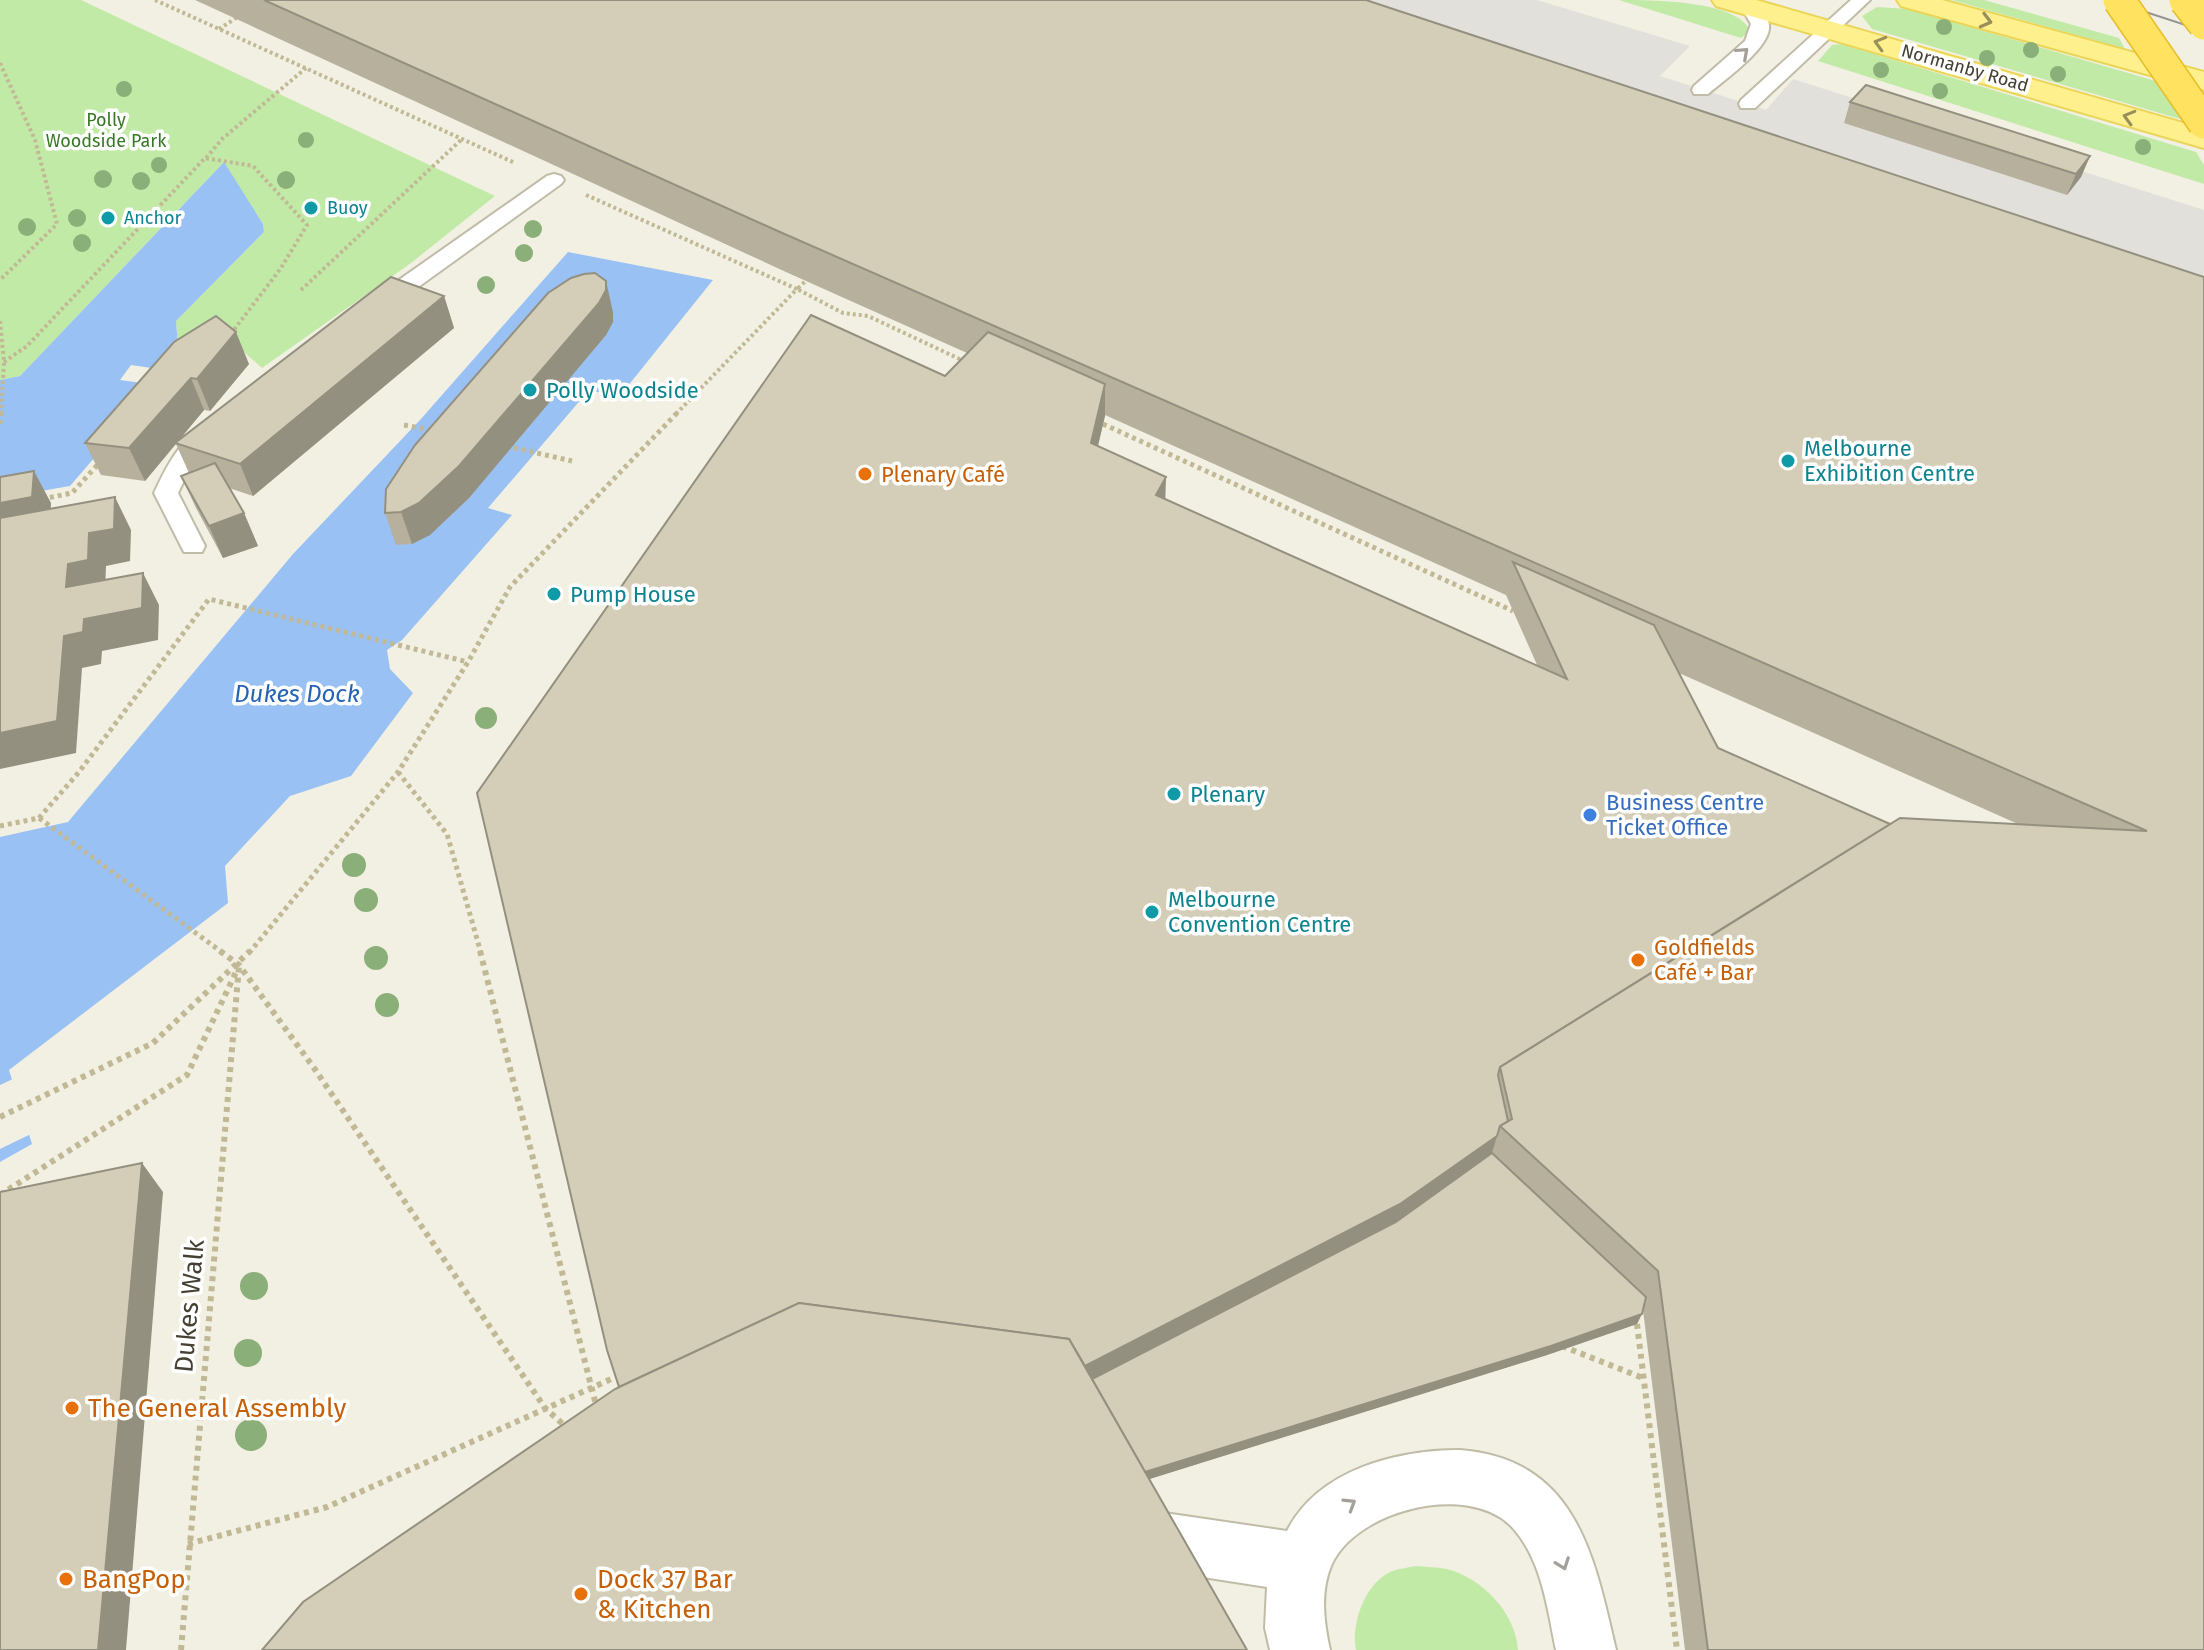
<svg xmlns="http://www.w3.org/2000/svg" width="2204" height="1650" font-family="'Fira Sans',sans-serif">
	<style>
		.green { fill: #c2eaa7 }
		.parking { fill: #e2e0db }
		.water { fill: #99c1f4 }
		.pier { fill: #f2f0e2 }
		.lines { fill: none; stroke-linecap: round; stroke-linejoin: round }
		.lane-casing { stroke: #c1bca7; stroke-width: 4 }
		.street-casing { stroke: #c1bca7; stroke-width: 4 }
		.primary-casing { stroke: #ebd558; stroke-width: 4 }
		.path-far2 { stroke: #c1b895; stroke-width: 4; stroke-dasharray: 3 3; stroke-linecap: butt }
		.path-far1 { stroke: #c1b895; stroke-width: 5; stroke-dasharray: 4 4; stroke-linecap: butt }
		.path { stroke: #c1b895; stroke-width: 6; stroke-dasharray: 5 5; stroke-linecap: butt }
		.lane { fill: #fff; fill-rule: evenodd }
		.street { fill: #fff; fill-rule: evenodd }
		.primary { fill: #fff08e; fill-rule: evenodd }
		.tram { stroke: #939393; stroke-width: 2 }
		.highway-bridge-casing { stroke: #e7be28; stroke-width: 34; stroke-linecap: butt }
		.highway-bridge { stroke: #ffe260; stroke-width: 31 }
		.tree { fill: #8baf79 }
		.wall { fill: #b6b09d; fill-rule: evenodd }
		.shaded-wall { fill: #949080 }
		.building { fill: #d4cdb7; stroke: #949080; stroke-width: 2 }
		.oneway { stroke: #988f5b }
		.oneway2 { stroke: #a2a098 }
		.culture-dot { fill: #0f9aa8; stroke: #fff; stroke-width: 3 }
		.food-dot { fill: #e8710a; stroke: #fff; stroke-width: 3 }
		.shop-dot { fill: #3f7fe0; stroke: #fff; stroke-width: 3 }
		.labels { text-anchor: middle; stroke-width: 7; stroke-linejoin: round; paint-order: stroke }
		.far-street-label { font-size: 18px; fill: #444032; stroke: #fff }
		.far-park-label { font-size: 18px; fill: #367923; stroke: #fff }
		.far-culture-label { font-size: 18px; fill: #0d838f; stroke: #fff; text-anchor: start }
		.culture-label { font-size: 22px; fill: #0d838f; stroke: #fff; text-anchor: start }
		.food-label { font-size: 22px; fill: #c56008; stroke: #fff; text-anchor: start }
		.shop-label { font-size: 22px; fill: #366cbe; stroke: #fff; text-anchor: start }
		.water-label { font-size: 24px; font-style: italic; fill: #2663b5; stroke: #fff }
		.near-street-label { font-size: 26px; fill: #444032; stroke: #fff }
		.near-food-label { font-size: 26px; fill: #c56008; stroke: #fff; text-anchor: start }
	</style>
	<rect width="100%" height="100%" fill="#f2f0e2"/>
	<g class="green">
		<polygon points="0,0 81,0 495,196 411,263 262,368 224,334 178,346 176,321 264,232 263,224 223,163 20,376 0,380"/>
		<path d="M 1619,0 C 1652,0 1737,0 1750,31 L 1741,38 Z"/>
		<polygon points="1952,0 1984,0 2119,38 2125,49"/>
		<polygon points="1877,7 1908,9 2204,95 2204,126 1872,29 1862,16"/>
		<polygon points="1842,44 2196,152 2204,165 2204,184 1818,61 1832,45"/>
		<path d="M 1415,1566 C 1425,1567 1437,1567 1447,1569 C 1482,1578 1516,1613 1518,1650 L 1356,1650 C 1351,1624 1364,1585 1390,1572 C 1397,1569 1407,1568 1415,1566 Z"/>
	</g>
	<polygon class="parking" points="1268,0 1537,0 1690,46 1660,76 1748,104 1766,110 1793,79 2204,210 2204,313"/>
	<g class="water">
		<polygon points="224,162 263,224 264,232 176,321 178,346 172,371 131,365 120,380 157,385 70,486 0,498 0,380 20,376"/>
		<polygon points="568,252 713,280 619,397 589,390 488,508 512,515 402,640 387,650 390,669 413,693 351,776 290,796 225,866 228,903 9,1070 32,1144 0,1162 0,837 68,822 293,554 420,420"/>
	</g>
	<polygon class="pier" points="15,1078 33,1133 0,1149 0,1085"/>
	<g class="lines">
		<g class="lane-casing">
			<g id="lane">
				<polygon points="1851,0 1870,0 1755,108 1741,108 1739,104 1741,100"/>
				<path d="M 1750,2 L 1756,3 C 1761,9 1768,17 1769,25 C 1772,47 1723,81 1708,94 L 1694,94 L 1692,90 L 1694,86 L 1745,41 L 1751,24 L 1741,7 Z"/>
				<polygon points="554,174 561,176 564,180 561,184 385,311 369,311 366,306 369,301 547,176"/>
				<path d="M 211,426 L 219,428 L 223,433 L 193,462 L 178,493 L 205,546 L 202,552 L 184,552 L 154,493 C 166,468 181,434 211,426 Z"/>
			</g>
		</g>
		<g class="street-casing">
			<path id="street" d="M 1460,1450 C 1576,1459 1594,1555 1616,1650 L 1556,1650 C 1547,1607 1542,1559 1511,1526 C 1467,1482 1355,1510 1331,1566 C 1320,1593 1324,1623 1330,1650 L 1270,1650 L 1265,1628 L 1267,1587 L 1151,1569 L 1130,1561 L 1122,1540 L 1130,1519 L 1151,1511 L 1287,1531 C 1318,1470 1396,1450 1460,1450 Z"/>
		</g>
		<g class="primary-casing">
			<g id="primary">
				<polygon points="1712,0 1756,0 2204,129 2204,148 1716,6"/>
				<polygon points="1897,0 1942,0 2204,72 2204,90 1901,6"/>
			</g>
		</g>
		<g class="path-far2">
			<polyline points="155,0 515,163"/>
			<polyline points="219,29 239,16"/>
			<polyline points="0,63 35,140 57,224 0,280"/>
			<polyline points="206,158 222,139 306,68"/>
			<polyline points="586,195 797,289 675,415"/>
			<polyline points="809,278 797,289 843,313 868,316 966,362"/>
			<polyline points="301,290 462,139"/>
			<polyline points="0,321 4,362 1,415"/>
			<polyline points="4,362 27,346 205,158 253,166 307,225 281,268 230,335"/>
		</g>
		<g class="path-far1">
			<polyline points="0,424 1,413"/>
			<polyline points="1103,424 1513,611"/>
			<polyline points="404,425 435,431"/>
			<polyline points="506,446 572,461"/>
			<polyline points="42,499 72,493 101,461"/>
			<polyline points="398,772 447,834 481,953"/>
			<polyline points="39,818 79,772 209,599 468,662"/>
			<polyline points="0,826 39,818 223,953"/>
			<polyline points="249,953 398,772 468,662 510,587 677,413"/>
		</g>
		<g class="path">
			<polyline points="220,951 239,965 314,1068 545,1408 566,1427"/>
			<polyline points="480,951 597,1409"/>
			<polyline points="0,1117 153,1043 250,951"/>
			<polyline points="0,1195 187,1075 237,970"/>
			<polyline points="1637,1324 1677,1650"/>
			<polyline points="1562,1346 1643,1378"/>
			<polyline points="188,1544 327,1507 618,1376"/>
			<polyline points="181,1650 239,966"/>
		</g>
		<use href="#lane" class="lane"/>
		<use href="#street" class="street"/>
		<use href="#primary" class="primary"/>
		<polyline class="tram" points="2109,0 2204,31"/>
		<g class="highway-bridge-casing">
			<g id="highway-bridge">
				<polyline points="2119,0 2204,123"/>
				<polyline points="2185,0 2204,24"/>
			</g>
		</g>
		<use href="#highway-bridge" class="highway-bridge"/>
	</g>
	<g class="tree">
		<circle cx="1944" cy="27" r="8"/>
		<circle cx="2031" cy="50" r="8"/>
		<circle cx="1987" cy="58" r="8"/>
		<circle cx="1881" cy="70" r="8"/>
		<circle cx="2058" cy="74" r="8"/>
		<circle cx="124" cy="89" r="8"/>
		<circle cx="1940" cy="91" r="8"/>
		<circle cx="306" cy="140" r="8"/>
		<circle cx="2143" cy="147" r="8"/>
		<circle cx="159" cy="165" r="8"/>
		<circle cx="103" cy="179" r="9"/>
		<circle cx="286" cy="180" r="9"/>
		<circle cx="141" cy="181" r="9"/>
		<circle cx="77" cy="218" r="9"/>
		<circle cx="27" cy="227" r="9"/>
		<circle cx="533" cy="229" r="9"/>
		<circle cx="82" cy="243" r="9"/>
		<circle cx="524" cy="253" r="9"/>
		<circle cx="486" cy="285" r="9"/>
		<circle cx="486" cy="718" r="11"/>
		<circle cx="354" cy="865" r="12"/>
		<circle cx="366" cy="900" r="12"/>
		<circle cx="376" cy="958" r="12"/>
		<circle cx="387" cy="1005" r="12"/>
		<circle cx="254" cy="1286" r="14"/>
		<circle cx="248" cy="1353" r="14"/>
		<circle cx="251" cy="1435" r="16"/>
	</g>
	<g class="wall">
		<path d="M 195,0 L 1366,0 L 2204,277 L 2204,1650 L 1685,1650 L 1643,1310 L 1637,1324 L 1547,1355 L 1149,1479 L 619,1387 L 945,376 L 967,353 L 786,272 ZM 1105,415 L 1506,595 L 1538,667 L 1165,499 L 1098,446 ZM 1679,673 L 2018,824 L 1890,824 L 1718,748 Z"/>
		<polygon points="1850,102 2090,156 2081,177 2067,195 1844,123"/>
		<polygon points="606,281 613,313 613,322 606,335 469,498 430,535 412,544 396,545 385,513"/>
		<polygon points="444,296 454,328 253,496 229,488 244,513 258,546 223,558 196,508 181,476 189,473 176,444 145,481 101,475 85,443 174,342 249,364 210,411 204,410 180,439"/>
	</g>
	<g class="shaded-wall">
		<polygon points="2090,156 2081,177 2067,195 2076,174"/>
		<polygon points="606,281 613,313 613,322 606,335 469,498 430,535 412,544 401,512"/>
		<polygon points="444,296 454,328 253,496 240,464"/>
		<polygon points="236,332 249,364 210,411 197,379"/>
		<polygon points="191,378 204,410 145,481 129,448"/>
		<polygon points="1105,384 1105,416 1091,475 1091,443"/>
		<polygon points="34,471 51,503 50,530 0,530 0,503"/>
		<polygon points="1166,477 1165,509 1156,495"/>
		<polygon points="115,497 131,530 130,561 106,566 105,592 66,587 68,564"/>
		<polygon points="244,513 258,546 223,558 209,526"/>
		<polygon points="143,573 159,605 158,640 102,651 101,664 82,668 76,753 0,769 0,733 64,636"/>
		<polygon points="1497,1136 1489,1163 1393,1232 1075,1398 1070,1374"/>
		<polygon points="142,1163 163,1192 126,1650 98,1650"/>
		<polygon points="1642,1314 1637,1324 1547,1355 1121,1488 1121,1479"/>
	</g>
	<g class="building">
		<polygon points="264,0 1366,0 2204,277 2204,1650 1708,1650 1658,1271 1500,1126 1512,1119 1500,1067 1900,818 2147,831 780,232"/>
		<polygon points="1866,85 2090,156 2076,174 1850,102"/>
		<polygon points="595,273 606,281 606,290 599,303 459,466 419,503 401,512 385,513 386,489 415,445 548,293 571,278 584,274"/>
		<polygon points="391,277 444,296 240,464 175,443"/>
		<polygon points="811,315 945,376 988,332 1105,384 1091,443 1166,477 1156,495 1567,679 1513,562 1654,625 1718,748 1890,824 1500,1067 1498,1075 1508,1121 1500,1126 1497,1136 1400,1204 1085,1366 1069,1339 799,1303 619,1387 607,1350 477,793"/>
		<polygon points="216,316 236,332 197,379 191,378 129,448 85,443 174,342"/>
		<polygon points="215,463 244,513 209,526 181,476"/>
		<polygon points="34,471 32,497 0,503 0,477"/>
		<polygon points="115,497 114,529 89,533 88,560 68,564 66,587 143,573 142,608 84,619 83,632 64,636 57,721 0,733 0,518"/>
		<polygon points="1492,1153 1646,1297 1642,1314 1551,1346 1145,1472 1092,1379 1396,1222"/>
		<polygon points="142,1163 98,1650 0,1650 0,1192"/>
		<polygon points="799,1303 1069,1339 1247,1650 262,1650 303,1602 615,1389"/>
	</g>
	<defs><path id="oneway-chevron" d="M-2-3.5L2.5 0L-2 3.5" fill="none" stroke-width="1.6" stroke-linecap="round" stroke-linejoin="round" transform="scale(2)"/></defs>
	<g class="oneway">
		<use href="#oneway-chevron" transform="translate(1986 21) rotate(15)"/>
		<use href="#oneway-chevron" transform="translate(1880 43) rotate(-164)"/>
		<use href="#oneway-chevron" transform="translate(2129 117) rotate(-164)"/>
	</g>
	<g class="oneway2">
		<use href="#oneway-chevron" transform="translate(1743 53) rotate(-42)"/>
		<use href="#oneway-chevron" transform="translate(1350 1504) rotate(-32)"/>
		<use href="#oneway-chevron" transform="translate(1563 1564) rotate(70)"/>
	</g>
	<g class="culture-dot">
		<circle cx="311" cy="208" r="8"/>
		<circle cx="108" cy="218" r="8"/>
		<circle cx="530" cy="390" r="8"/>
		<circle cx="1788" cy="461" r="8"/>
		<circle cx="554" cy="594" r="8"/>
		<circle cx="1174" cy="794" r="8"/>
		<circle cx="1152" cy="912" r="8"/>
	</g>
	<g class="food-dot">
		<circle cx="865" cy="474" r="8"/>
		<circle cx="1638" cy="960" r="8"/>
		<circle cx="72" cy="1408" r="8"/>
		<circle cx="66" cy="1579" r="8"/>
		<circle cx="581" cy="1594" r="8"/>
	</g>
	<circle class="shop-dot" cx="1590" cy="815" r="8"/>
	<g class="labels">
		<g class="far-street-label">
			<text transform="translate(1965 68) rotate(16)" y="6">Normanby Road</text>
		</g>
		<g class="far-park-label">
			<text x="106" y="126">Polly<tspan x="106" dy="21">Woodside Park</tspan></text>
		</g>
		<g class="far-culture-label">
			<text x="327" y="214">Buoy</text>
			<text x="124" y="224">Anchor</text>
		</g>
		<g class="culture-label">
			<text x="546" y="398">Polly Woodside</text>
			<text x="1804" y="456">Melbourne<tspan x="1804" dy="25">Exhibition Centre</tspan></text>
			<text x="570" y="602">Pump House</text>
			<text x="1190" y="802">Plenary</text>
			<text x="1168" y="907">Melbourne<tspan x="1168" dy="25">Convention Centre</tspan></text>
		</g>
		<g class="food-label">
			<text x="881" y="482">Plenary Café</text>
			<text x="1654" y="955">Goldfields<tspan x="1654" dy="25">Café + Bar</tspan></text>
		</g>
		<g class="shop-label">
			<text x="1606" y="810">Business Centre<tspan x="1606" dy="25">Ticket Office</tspan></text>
		</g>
		<g class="water-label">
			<text x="297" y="702">Dukes Dock</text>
		</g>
		<g class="near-street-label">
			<text transform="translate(189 1306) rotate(-85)" y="9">Dukes Walk</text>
		</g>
		<g class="near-food-label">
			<text x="88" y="1417">The General Assembly</text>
			<text x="82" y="1588">BangPop</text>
			<text x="597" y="1588">Dock 37 Bar<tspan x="597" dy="30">&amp; Kitchen</tspan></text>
		</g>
	</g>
</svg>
